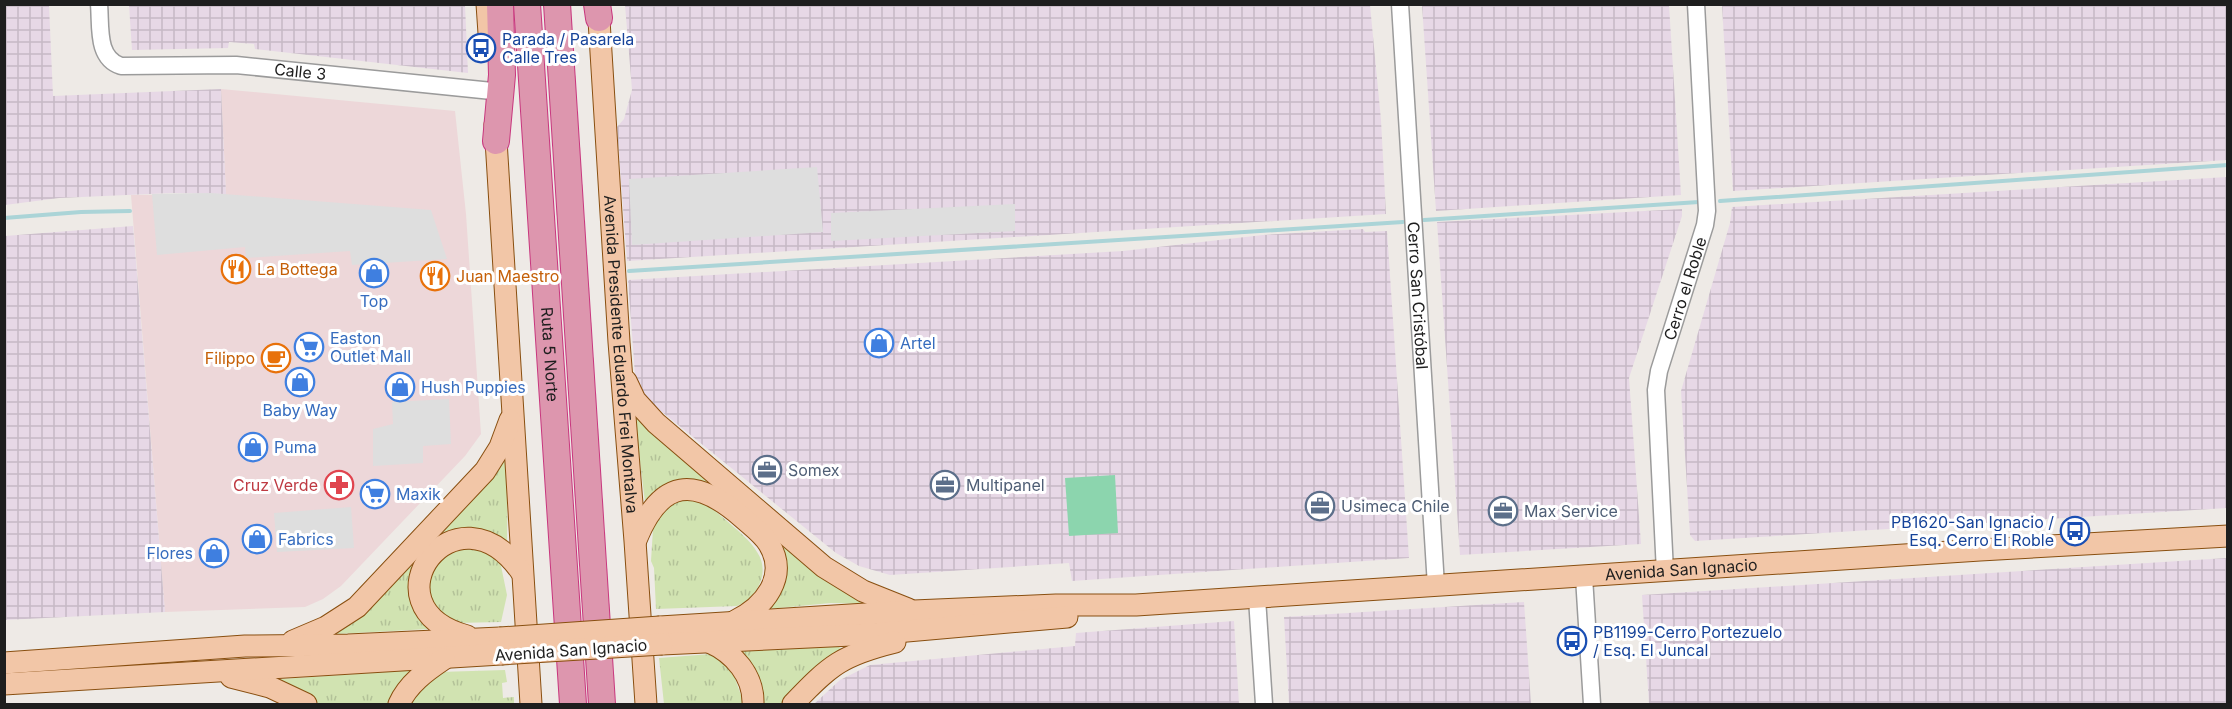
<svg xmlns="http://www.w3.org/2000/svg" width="2232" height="709" font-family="Inter,sans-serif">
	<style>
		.commercial { fill: #edd7d9 }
		.industrial { fill: url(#industrial-grid) }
		.grass { fill: url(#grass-tufts) }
		.pitch { fill: #8cd5ae }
		.parking { fill: #dedede }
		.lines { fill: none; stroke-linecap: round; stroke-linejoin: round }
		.stream { stroke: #abd4d7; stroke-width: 4 }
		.minor-casing { stroke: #9b9b9b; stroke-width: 19 }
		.major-casing { stroke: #894f10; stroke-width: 23 }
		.highway-casing { stroke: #c8377e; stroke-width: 28 }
		.minor { stroke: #fff; stroke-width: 16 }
		.major { stroke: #f2c6a7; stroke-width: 21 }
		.highway { stroke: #dd96ae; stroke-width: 26 }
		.major-bridge-casing { stroke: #894f10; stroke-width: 23; stroke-linecap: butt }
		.major-bridge { stroke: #f2c6a7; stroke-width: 21 }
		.labels { text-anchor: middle; stroke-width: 6; stroke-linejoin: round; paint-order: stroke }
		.transit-label { font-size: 16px; fill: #164399; stroke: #fff; text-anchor: start }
		.street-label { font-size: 16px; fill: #1e1e1e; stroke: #fff }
		.food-label { font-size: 16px; fill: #c56008; stroke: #fff; text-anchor: start }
		.shop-label { font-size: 16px; fill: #366cbe; stroke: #fff; text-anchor: start }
		.service-label { font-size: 16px; fill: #4e5e75; stroke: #fff; text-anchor: start }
		.health-label { font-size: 16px; fill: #be3a42; stroke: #fff; text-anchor: end }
	</style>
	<defs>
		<pattern id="industrial-grid" width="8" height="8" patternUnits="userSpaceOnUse" patternTransform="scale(1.5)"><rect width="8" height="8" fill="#e7d8e6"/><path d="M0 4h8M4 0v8" fill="none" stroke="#c6b9c5"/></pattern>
		<pattern id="grass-tufts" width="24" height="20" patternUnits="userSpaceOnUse" patternTransform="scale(1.5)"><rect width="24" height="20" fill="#d1e3b1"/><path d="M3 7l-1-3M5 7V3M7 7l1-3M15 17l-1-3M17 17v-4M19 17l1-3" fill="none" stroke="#b3c298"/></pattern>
	</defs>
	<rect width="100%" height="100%" fill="#eeeae6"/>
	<polygon class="commercial" points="221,89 455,111 466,214 481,434 465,456 341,586 323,599 305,607 165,612 131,195 226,194"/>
	<g class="industrial">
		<polygon points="4,5 49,5 53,96 221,89 226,194 172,193 59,198 5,205"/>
		<polygon points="129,5 465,5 468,73 255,49 254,44 229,42 228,48 132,50"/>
		<polygon points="625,5 1370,5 1381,120 1386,214 627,261 617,127 624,119 632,90"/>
		<polygon points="1422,5 1669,5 1681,195 1436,211"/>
		<polygon points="1722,5 2227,5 2227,160 1733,191"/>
		<polygon points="2227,177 2227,508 1695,541 1690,535 1681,391 1730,223 1732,207"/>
		<polygon points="1682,209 1682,216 1629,378 1641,544 1460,555 1437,222"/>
		<polygon points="133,226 165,612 5,620 5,236"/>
		<polygon points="1363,229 1365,232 1387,231 1409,558 1072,581 1069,563 890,575 859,566 836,553 651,403 637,383 635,375 628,280 1123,251 1263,235"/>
		<polygon points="2227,558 2227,704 1649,704 1642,595"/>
		<polygon points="1524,602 1531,704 1289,704 1284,617"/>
		<polygon points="1234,621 1239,704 814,704 840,680 870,665 1075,646 1076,633"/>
	</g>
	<g class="grass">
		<polygon points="633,405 871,604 831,603 768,609 769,532 669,483 653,492 645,502"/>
		<polygon points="508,450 507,547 432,545 425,623 429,629 336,634 335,631"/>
		<path d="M 686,499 C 691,500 697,500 701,501 C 710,505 719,515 727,521 C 737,530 750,540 757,552 C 771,572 757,598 737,606 L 656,609 L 654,568 L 651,561 L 653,529 L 658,516 L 673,503 Z"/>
		<polygon points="452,547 481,548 500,561 507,595 501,622 455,623 430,604 428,574"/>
		<polygon points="837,645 843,651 784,704 760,704 736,651"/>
		<path d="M 711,654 L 735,671 C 733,682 743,692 742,704 L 664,704 L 659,658 Z"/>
		<polygon points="415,670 391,704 314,704 267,680"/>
		<polygon points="505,670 507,682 502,683 503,698 514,697 514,704 405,704 439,672"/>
	</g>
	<polygon class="pitch" points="1115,475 1118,533 1069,536 1065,478"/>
	<g class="parking">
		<polygon points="817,167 823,232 632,245 629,179"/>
		<polygon points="211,193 431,210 447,259 352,265 350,251 246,258 245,247 157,255 152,194"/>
		<polygon points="1015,204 1015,231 831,241 831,213"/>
		<polygon points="449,399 451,444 423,446 423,463 373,466 373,429 393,424 392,402"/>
		<polygon points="351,507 354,548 277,552 274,513"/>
	</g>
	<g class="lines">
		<g class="stream">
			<polyline points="1720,201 2228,165"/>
			<polyline points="4,218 81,212 130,211"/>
			<polyline points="1424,220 1699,202"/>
			<polyline points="629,271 1403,222"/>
		</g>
		<g class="minor-casing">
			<g id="minor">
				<path id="s1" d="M 99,4 C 101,26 96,58 121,66 L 236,65 L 492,91"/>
				<path id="s2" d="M 1400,4 L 1436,586"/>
				<path id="s3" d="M 1665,572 L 1656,390 L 1659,371 L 1705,225 L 1707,211 L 1696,4"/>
				<polyline points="1584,577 1592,704"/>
				<polyline points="1257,598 1264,704"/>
			</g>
		</g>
		<g class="major-casing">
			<g id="major">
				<polyline points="487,4 490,48"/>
				<path id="s4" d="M 598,4 L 619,342 L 635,541 L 646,704"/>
				<polyline points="495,124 531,704"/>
				<polyline points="626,381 635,400 656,423 824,567 863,591 908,609"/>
				<path d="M 636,540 C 661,478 695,476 743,518 C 752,526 763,534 769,544 C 789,577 764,607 735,621"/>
				<path id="s5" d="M 660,627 L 914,611 L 1056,605 L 1136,605 L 1980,550 L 2228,536"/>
				<path d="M 467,636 C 360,607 456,477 522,573"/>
				<polyline points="293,641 326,627 357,607 485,471 500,447 510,420"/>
				<path d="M 709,642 C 734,653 754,676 753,704"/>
				<polyline points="662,644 873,634 1067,617"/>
				<polyline points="4,663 245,646 348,645 500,638"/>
				<polyline points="231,677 270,687 306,704"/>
				<polyline points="4,684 501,654"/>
				<path d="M 399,704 C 408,684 426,671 444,659"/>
				<path d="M 793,704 C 830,665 842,655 895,642"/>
			</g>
		</g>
		<g class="highway-casing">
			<g id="highway">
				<path id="s6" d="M 527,4 L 573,704"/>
				<polyline points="557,4 602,704"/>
				<polyline points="597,4 599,18"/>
				<polyline points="496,141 502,75 500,4"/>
			</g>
		</g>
		<use href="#minor" class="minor"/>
		<use href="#major" class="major"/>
		<use href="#highway" class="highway"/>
		<g class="major-bridge-casing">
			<g id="major-bridge">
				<polyline points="500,638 660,627"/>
				<polyline points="501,654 662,644"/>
			</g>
		</g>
		<use href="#major-bridge" class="major-bridge"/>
	</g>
	<defs>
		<g id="bus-ring" transform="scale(1.5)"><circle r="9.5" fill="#fff" stroke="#1a4fb4" stroke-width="1.5"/><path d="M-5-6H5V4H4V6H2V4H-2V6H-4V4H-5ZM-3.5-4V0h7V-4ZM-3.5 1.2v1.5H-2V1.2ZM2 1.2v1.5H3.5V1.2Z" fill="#1a4fb4"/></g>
		<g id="restaurant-ring" transform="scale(1.5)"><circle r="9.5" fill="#fff" stroke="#e8710a" stroke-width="1.5"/><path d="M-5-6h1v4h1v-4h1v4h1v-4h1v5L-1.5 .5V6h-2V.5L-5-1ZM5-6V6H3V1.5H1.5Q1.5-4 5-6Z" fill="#e8710a"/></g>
		<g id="shop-ring" transform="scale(1.5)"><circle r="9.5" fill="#fff" stroke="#3f7fe0" stroke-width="1.5"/><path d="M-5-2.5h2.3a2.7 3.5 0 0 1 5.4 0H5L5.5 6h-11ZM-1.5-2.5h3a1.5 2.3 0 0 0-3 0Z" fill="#3f7fe0"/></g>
		<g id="supermarket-ring" transform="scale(1.5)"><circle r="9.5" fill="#fff" stroke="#3f7fe0" stroke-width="1.5"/><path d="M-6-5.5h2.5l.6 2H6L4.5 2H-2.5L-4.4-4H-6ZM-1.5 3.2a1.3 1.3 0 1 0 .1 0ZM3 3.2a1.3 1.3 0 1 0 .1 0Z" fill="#3f7fe0"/></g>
		<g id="cafe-ring" transform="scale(1.5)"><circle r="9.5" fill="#fff" stroke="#e8710a" stroke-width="1.5"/><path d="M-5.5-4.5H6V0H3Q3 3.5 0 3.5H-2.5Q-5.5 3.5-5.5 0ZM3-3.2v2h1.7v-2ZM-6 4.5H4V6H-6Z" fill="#e8710a"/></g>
		<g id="office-ring" transform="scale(1.5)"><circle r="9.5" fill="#fff" stroke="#5c6f8a" stroke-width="1.5"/><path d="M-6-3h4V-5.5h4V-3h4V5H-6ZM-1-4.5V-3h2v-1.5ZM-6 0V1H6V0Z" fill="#5c6f8a"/></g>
		<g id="pharmacy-ring" transform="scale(1.5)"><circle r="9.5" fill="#fff" stroke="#e0444e" stroke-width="1.5"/><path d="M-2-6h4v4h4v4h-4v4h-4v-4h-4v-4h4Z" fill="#e0444e"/></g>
	</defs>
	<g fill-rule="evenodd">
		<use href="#bus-ring" x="481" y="48"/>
		<use href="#restaurant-ring" x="236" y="269"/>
		<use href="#shop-ring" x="374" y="273"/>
		<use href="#restaurant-ring" x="435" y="276"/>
		<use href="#shop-ring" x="879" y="343"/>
		<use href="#supermarket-ring" x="309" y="347"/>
		<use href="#cafe-ring" x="276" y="358"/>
		<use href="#shop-ring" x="300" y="382"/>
		<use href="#shop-ring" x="400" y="387"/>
		<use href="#shop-ring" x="253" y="447"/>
		<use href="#office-ring" x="767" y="470"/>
		<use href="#pharmacy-ring" x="339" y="485"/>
		<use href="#office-ring" x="945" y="485"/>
		<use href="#supermarket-ring" x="375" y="494"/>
		<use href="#office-ring" x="1320" y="506"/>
		<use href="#office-ring" x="1503" y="511"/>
		<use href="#bus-ring" x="2075" y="531"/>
		<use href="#shop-ring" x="257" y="539"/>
		<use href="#shop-ring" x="214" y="553"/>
		<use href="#bus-ring" x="1572" y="641"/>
	</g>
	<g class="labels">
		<g class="transit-label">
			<text x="502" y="45">Parada / Pasarela<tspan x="502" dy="18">Calle Tres</tspan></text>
			<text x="2054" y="528" text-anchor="end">PB1620-San Ignacio /<tspan x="2054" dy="18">Esq. Cerro El Roble</tspan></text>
			<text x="1593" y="638">PB1199-Cerro Portezuelo<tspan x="1593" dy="18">/ Esq. El Juncal</tspan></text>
		</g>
		<g class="street-label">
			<text dy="6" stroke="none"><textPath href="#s1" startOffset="250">Calle 3</textPath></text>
			<text dy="6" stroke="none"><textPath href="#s3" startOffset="288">Cerro el Roble</textPath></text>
			<text dy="6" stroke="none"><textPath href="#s2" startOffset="292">Cerro San Cristóbal</textPath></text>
			<text dy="6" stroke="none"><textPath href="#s6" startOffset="351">Ruta 5 Norte</textPath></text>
			<text dy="6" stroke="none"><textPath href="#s4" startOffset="351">Avenida Presidente Eduardo Frei Montalva</textPath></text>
			<text dy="6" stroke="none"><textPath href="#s5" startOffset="1023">Avenida San Ignacio</textPath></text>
			<text transform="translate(571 650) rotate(-4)" y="6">Avenida San Ignacio</text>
		</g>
		<g class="food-label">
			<text x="257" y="275">La Bottega</text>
			<text x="456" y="282">Juan Maestro</text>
			<text x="255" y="364" text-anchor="end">Filippo</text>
		</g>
		<g class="shop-label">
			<text x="374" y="307" text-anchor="middle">Top</text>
			<text x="330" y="344">Easton<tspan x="330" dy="18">Outlet Mall</tspan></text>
			<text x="900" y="349">Artel</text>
			<text x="421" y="393">Hush Puppies</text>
			<text x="300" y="416" text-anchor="middle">Baby Way</text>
			<text x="274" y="453">Puma</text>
			<text x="396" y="500">Maxik</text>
			<text x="278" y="545">Fabrics</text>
			<text x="193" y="559" text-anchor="end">Flores</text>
		</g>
		<g class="service-label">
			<text x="788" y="476">Somex</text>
			<text x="966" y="491">Multipanel</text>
			<text x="1341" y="512">Usimeca Chile</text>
			<text x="1524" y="517">Max Service</text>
		</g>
		<g class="health-label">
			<text x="318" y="491">Cruz Verde</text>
		</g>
	</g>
	<rect width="2232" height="709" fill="none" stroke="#1e1e1e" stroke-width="12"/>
</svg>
